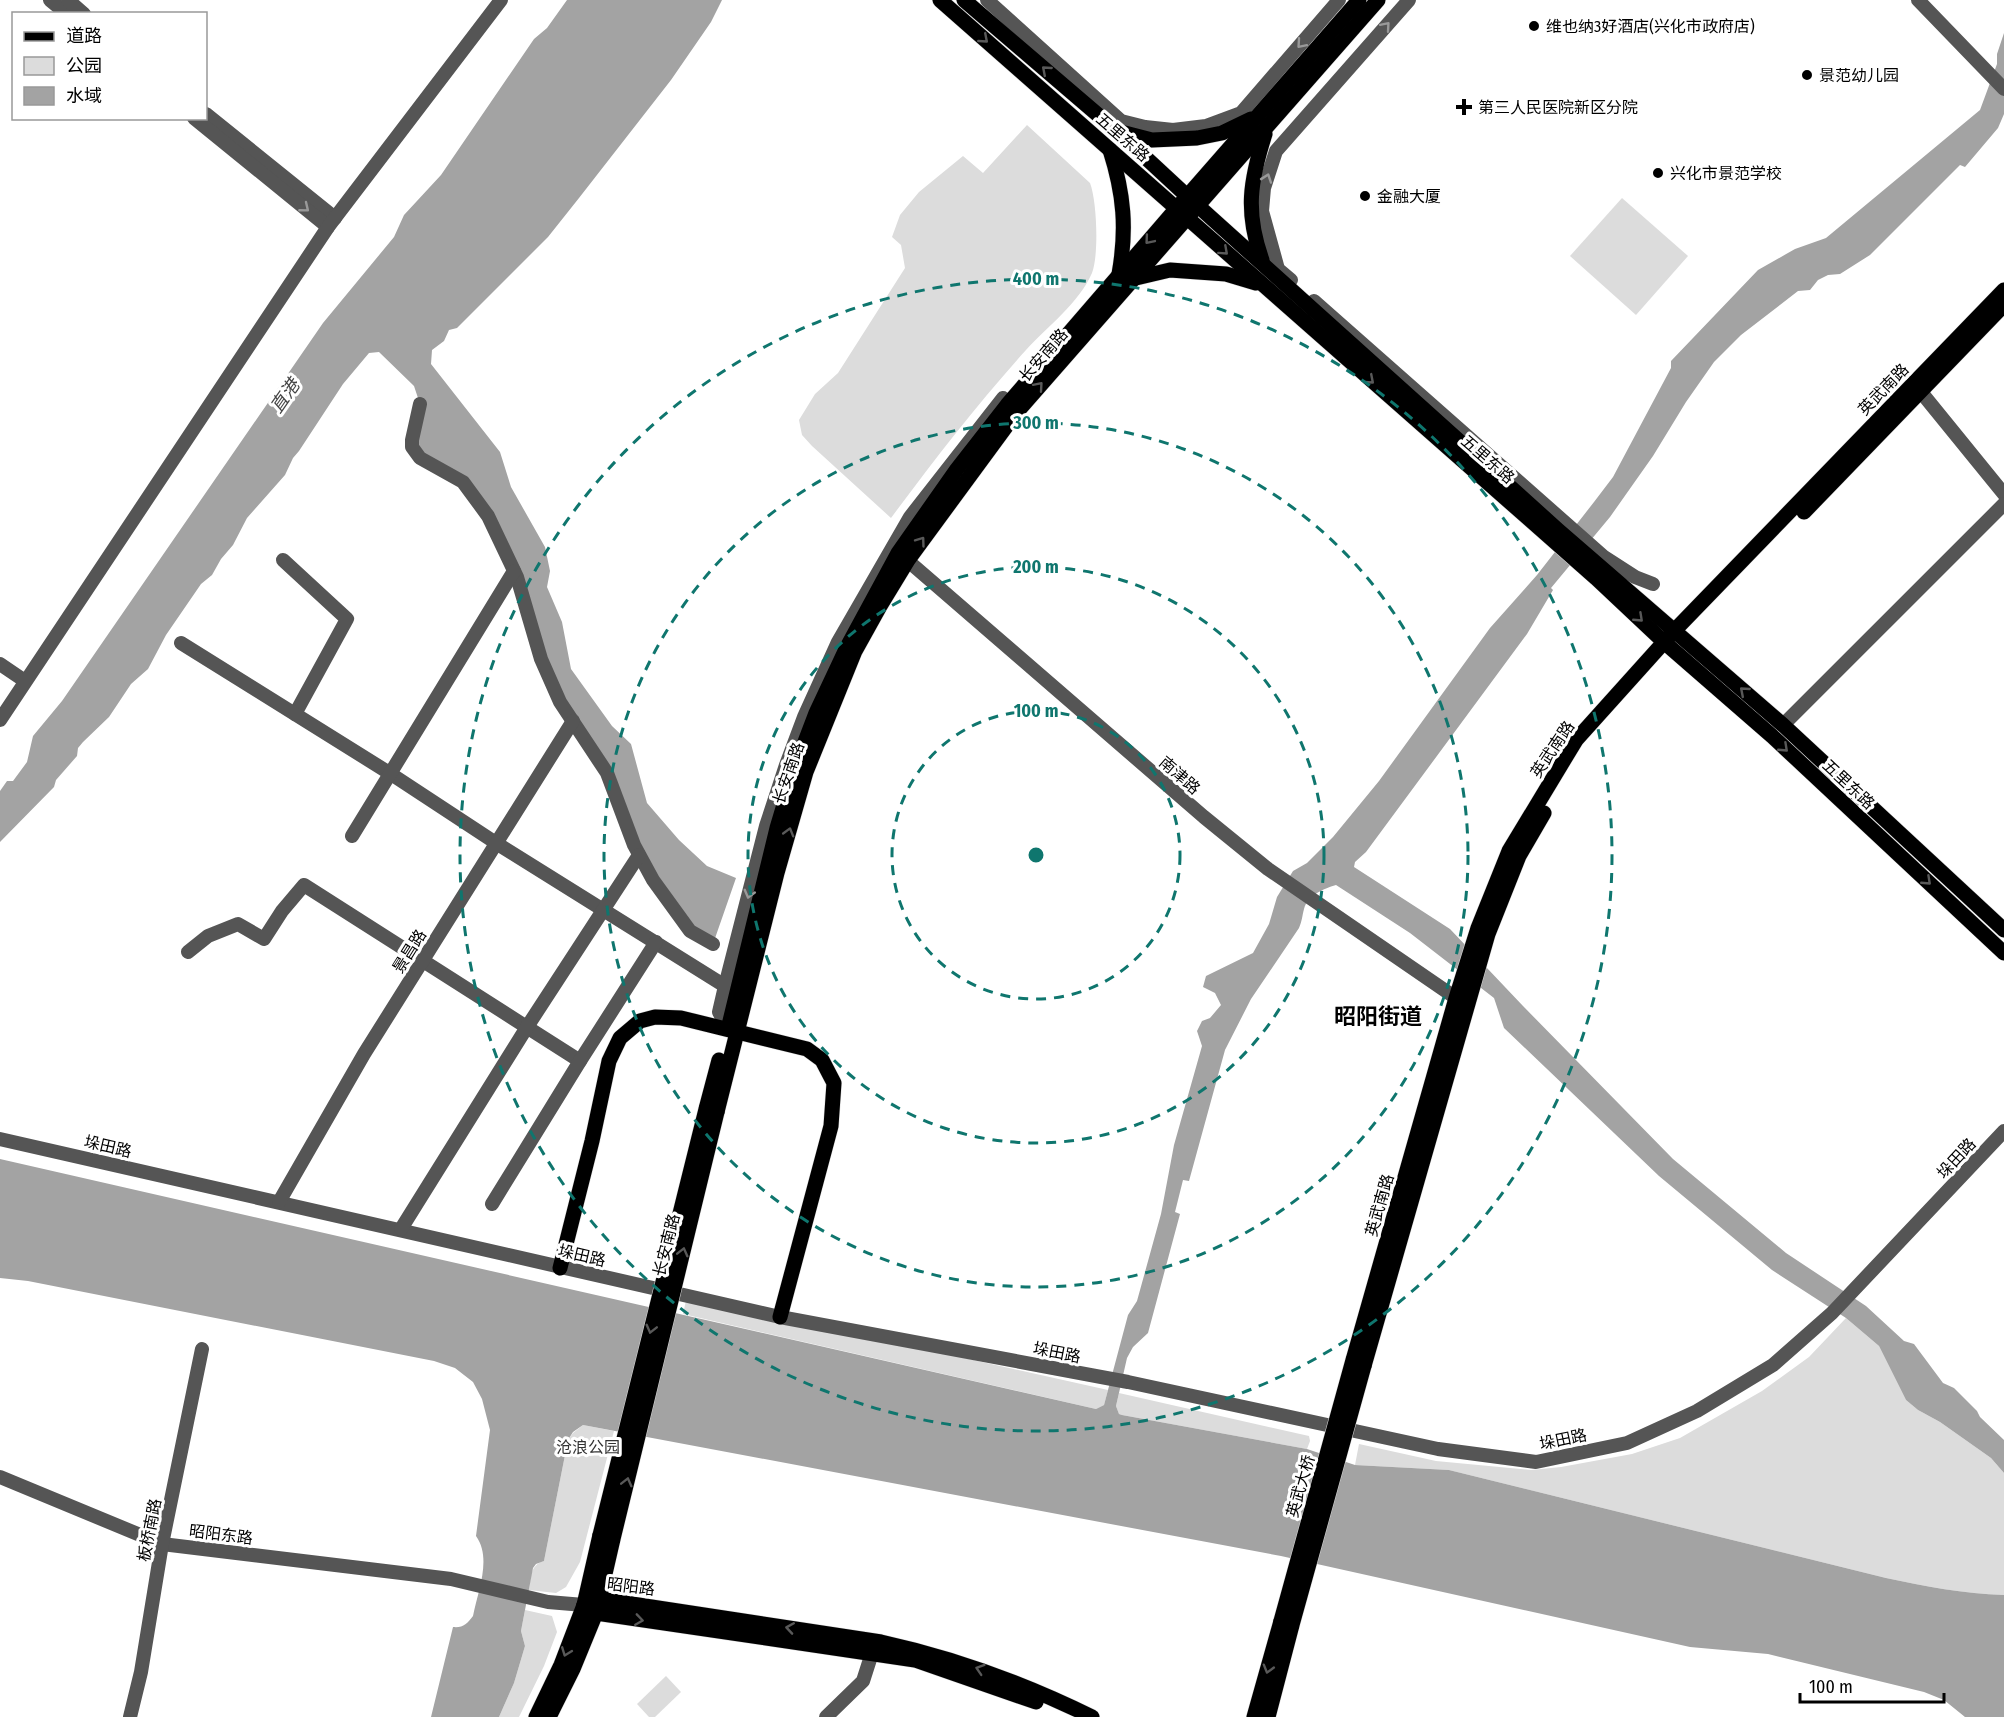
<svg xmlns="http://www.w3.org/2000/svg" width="2004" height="1717" font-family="'Fira Sans Condensed','Noto Sans SC',sans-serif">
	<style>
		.green { fill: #dcdcdc }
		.water { fill: #a3a3a3 }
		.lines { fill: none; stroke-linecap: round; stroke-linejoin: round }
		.major-casing { stroke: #dbdbdb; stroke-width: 16 }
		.minor { stroke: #555; stroke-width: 14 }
		.major { stroke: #000; stroke-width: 15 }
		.major-bridge-casing { stroke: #dbdbdb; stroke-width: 16; stroke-linecap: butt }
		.major-bridge { stroke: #000; stroke-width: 15 }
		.oneway { stroke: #999 }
		.oneway2 { stroke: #595959 }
		.ring { fill: none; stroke: #0f766e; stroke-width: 3; stroke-dasharray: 10 8 }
		.poi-dot { fill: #000; stroke: #fff; stroke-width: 2 }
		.labels { text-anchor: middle; stroke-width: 6; stroke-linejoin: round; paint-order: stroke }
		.poi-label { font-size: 16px; fill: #000; stroke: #fff; text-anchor: start }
		.street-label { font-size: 16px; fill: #000; stroke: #fff }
		.park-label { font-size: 16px; fill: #333; stroke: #fff }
		.water-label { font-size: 18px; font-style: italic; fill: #444; stroke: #fff }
		.district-label { font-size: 22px; font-weight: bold; fill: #000; stroke: #fff }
		.centre { fill: #0f766e; stroke: #fff; stroke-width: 3 }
		.ring-label { font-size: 18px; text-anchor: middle; font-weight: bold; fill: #0f766e; stroke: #fff; stroke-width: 6; stroke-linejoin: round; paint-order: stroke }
	</style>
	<rect width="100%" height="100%" fill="#fff"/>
	<g class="green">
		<path d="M 1027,125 L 1090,183 C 1097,201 1099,255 1092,273 C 1079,303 1048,326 1026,350 C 978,403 934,460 891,518 L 812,446 L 802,435 L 799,420 L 815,394 L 838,373 L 905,268 L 901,245 L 892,237 L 900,215 L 919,192 L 963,156 L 983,173 Z"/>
		<polygon points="1622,198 1688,256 1636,315 1570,256"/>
		<polygon points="687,1296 1108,1390 1104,1405 1096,1409 683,1314"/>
		<path d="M 1846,1318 L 1879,1346 L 1906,1400 L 1918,1410 L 1940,1422 L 1991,1458 L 2004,1473 L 2004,1595 C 1964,1594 1925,1586 1886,1578 L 1449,1470 L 1355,1465 L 1359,1444 L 1436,1461 L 1531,1470 L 1561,1467 L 1632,1454 L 1680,1438 L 1762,1391 L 1809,1357 Z"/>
		<polygon points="1119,1393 1309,1436 1310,1441 1307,1449 1122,1415 1119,1414 1116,1406"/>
		<path d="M 583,1425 L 614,1431 L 580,1562 L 566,1587 L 556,1593 L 529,1590 C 531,1577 530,1565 544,1561 L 568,1440 L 573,1433 Z"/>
		<polygon points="525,1610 552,1616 557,1632 544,1666 519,1717 499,1717 514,1683 525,1646 521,1631"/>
		<polygon points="666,1676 681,1692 655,1717 649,1717 637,1704"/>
	</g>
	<g class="water">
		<polygon points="567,0 722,0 711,22 671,80 579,198 548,237 457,328 449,330 444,341 432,350 431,364 500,452 511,487 545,547 550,571 547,587 562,622 571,669 612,726 631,744 647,803 679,840 707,866 736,878 713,944 676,909 560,702 517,577 463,482 412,447 420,404 414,386 379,352 369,353 343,384 299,451 293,458 285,475 247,518 233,545 221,559 212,575 201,584 166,635 148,669 131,684 109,717 83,742 78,748 77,756 56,780 54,787 0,842 0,791 7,781 13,781 27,762 33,736 62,701 323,323 394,237 404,215 441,175 534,39 547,28"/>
		<path d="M 2004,33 L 2004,114 L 1998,128 L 1965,167 L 1960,165 L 1870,255 L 1840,274 L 1828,275 L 1818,280 L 1810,290 L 1798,291 L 1741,335 L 1714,362 L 1686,402 L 1653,456 L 1610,517 L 1551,588 L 1553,590 L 1527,634 L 1366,852 L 1355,862 L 1354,867 L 1450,929 L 1523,1006 L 1673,1159 L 1786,1253 L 1866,1306 L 1904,1341 L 1914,1344 L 1943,1383 L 1954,1388 L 1977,1411 L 1980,1417 L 2004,1440 L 2004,1473 L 1991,1458 L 1940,1422 L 1918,1410 L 1906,1400 L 1879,1346 L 1846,1318 L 1772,1270 L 1659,1176 L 1504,1028 L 1494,998 L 1410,933 L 1336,885 C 1323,889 1308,895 1304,909 C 1302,917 1302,921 1299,928 L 1251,999 L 1225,1050 L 1189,1181 L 1183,1180 L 1175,1212 L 1180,1214 L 1148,1333 L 1133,1347 L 1127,1358 L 1116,1406 L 1119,1414 L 1122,1415 L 1307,1449 L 1355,1465 L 1449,1470 L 1886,1578 C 1925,1586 1964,1594 2004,1595 L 2004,1717 L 1965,1717 L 1944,1700 L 1924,1692 L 1768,1654 L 1690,1647 L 1281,1556 L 583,1425 L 573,1432 L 568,1440 L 544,1561 L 536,1564 L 533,1568 L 521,1631 L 525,1646 L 514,1683 L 499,1717 L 431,1717 L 453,1627 C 463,1628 467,1624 473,1616 C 478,1591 492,1558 476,1536 L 490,1430 L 482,1399 L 473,1382 L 455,1368 L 434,1361 L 28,1281 L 0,1278 L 0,1159 L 1096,1409 L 1104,1405 L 1128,1315 L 1137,1301 L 1161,1214 L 1174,1145 L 1202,1046 L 1197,1031 L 1202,1021 L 1210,1018 L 1221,1005 L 1215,993 L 1203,987 L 1206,976 L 1253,953 L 1269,924 L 1277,897 L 1293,871 L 1307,863 L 1333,837 L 1379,781 L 1490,628 L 1537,575 L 1594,502 L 1613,477 L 1671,368 L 1671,361 L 1758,270 L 1795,249 L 1826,238 L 1980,110 L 1997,64 L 1997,54 Z"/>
	</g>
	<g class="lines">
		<g class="major-casing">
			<g id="major">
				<polyline points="940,0 1596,578 1664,642 1772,736 2004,953"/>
				<polyline points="964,0 1118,132 1187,196 1558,530 1783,725 2004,930"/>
				<polyline points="1121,132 1152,140 1197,138 1222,133 1251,119"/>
				<path d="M 1110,150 C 1124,194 1127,229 1119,274"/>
				<path d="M 1262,260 C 1245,212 1250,181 1265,134"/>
				<polyline points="1136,278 1170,270 1226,274 1256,283"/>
				<polyline points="1804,512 2004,305"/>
				<polyline points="729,1025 777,828 795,768 816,713 847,647 898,553 957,469 1007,405 1177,208 1359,0"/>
				<polyline points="706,1109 719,1060"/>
				<polyline points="717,1112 777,873 806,772 855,651 880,606 908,560 1016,413 1378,0"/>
				<polyline points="560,1268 592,1141 609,1061 620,1038 640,1021 655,1017 681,1018 807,1049 822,1060 834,1083 831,1126 780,1317"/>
				<polyline points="1353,1360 1456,998 1478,928 1509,851 1576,740 1674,631 2004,290"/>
				<polyline points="1364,1366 1488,934 1519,856 1544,813"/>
				<path d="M 584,1605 L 599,1599 L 881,1642 C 954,1658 1025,1684 1092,1717"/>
				<polyline points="584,1605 596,1613 915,1660 1036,1702"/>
				<polyline points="536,1717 561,1665 584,1605 600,1535"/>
				<polyline points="549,1717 573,1669 596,1613 613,1539"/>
				<polyline points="1254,1717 1281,1621"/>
				<polyline points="1268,1717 1292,1625"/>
			</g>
		</g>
		<g class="minor">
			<polyline points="50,0 67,14"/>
			<polyline points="68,0 84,14"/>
			<polyline points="987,0 1121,121 1145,127 1173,130 1206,126 1241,113 1339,0"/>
			<polyline points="1918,0 2004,89"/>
			<polyline points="206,114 335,218"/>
			<polyline points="194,118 328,227"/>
			<polyline points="1291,280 1278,269 1262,211 1264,188 1276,151 1409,0"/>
			<polyline points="1314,301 1604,557 1635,577 1653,584"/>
			<polyline points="1921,392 2004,494"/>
			<polyline points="420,404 412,440 412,447 420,458 463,482 488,516 517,577 541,659 560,702 607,773 634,845 653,880 690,931 713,944"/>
			<polyline points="900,554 1204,817 1268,869 1456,998 1465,1001"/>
			<polyline points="283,560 347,619 295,714"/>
			<polyline points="181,643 391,774 496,843 725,986"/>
			<polyline points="0,664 25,681"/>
			<polyline points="0,720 328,227 501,0"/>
			<polyline points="1783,725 2004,504"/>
			<polyline points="352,836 514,571"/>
			<polyline points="188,952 208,936 238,924 264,939 282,911 304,885 580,1061"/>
			<polyline points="728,1029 719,1012 725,986 766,826 786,765 804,717 838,642 910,517 1003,398"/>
			<polyline points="0,1139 780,1317 1128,1382 1438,1449 1536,1462 1627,1443 1697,1411 1773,1365 1832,1313 2004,1131"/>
			<polyline points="279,1202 364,1054 573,721"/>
			<polyline points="492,1204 580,1061 656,942"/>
			<polyline points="401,1229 527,1027 639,855"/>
			<polyline points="0,1477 162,1544 451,1579 548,1602 584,1605"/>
			<polyline points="130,1717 141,1672 162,1544 202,1349"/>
			<polyline points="826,1717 863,1681 872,1653"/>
		</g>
		<use href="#major" class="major"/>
		<g class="major-bridge-casing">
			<g id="major-bridge">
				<polyline points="600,1535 706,1109"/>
				<polyline points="613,1539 717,1112"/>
				<polyline points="1281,1621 1353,1360"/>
				<polyline points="1292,1625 1364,1366"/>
			</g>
		</g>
		<use href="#major-bridge" class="major-bridge"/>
	</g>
	<defs><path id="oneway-chevron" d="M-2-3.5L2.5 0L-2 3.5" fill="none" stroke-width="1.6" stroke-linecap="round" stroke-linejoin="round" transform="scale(1.5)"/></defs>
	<g class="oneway">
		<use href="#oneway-chevron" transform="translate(1386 26) rotate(-49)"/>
		<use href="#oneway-chevron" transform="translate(1301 44) rotate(131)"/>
		<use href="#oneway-chevron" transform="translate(1267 178) rotate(-71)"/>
		<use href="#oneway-chevron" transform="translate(305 208) rotate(39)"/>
		<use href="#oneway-chevron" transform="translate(749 894) rotate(105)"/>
	</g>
	<g class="oneway2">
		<use href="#oneway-chevron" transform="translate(984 39) rotate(41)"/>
		<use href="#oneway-chevron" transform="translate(1046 70) rotate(-139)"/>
		<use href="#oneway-chevron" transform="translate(1149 240) rotate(130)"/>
		<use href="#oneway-chevron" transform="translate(1224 251) rotate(42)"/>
		<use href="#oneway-chevron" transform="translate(1370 380) rotate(41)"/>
		<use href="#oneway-chevron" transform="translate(1039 386) rotate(-49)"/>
		<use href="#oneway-chevron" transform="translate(921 541) rotate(-54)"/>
		<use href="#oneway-chevron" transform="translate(1639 618) rotate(43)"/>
		<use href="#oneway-chevron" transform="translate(1744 691) rotate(-139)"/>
		<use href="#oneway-chevron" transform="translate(1784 748) rotate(43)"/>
		<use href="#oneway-chevron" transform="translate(789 832) rotate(-74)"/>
		<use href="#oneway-chevron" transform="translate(1927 881) rotate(43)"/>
		<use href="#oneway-chevron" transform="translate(683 1252) rotate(-76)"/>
		<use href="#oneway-chevron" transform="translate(651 1329) rotate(104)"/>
		<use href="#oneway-chevron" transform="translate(627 1482) rotate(-76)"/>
		<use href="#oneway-chevron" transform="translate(639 1620) rotate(8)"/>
		<use href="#oneway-chevron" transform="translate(790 1628) rotate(-171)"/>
		<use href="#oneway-chevron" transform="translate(566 1652) rotate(111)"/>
		<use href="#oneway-chevron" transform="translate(980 1669) rotate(-162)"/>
		<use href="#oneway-chevron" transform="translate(1268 1669) rotate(106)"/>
	</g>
	<g class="ring">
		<circle cx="1036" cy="855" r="144"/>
		<circle cx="1036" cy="855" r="288"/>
		<circle cx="1036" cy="855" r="432"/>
		<circle cx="1036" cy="855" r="576"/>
	</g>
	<g class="poi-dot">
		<circle cx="1534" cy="26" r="6"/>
		<circle cx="1807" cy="75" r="6"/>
		<path d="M1461 98h6v6h6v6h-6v6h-6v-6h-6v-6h6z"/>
		<circle cx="1658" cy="173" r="6"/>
		<circle cx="1365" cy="196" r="6"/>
	</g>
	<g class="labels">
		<g class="poi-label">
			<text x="1546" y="32">维也纳3好酒店(兴化市政府店)</text>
			<text x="1819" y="81">景范幼儿园</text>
			<text x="1478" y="113">第三人民医院新区分院</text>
			<text x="1670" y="179">兴化市景范学校</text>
			<text x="1377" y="202">金融大厦</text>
		</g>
		<g class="street-label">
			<text transform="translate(1123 137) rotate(41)" y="6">五里东路</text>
			<text transform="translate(1043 355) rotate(-49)" y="6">长安南路</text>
			<text transform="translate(1883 389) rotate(-46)" y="6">英武南路</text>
			<text transform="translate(1488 459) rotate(41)" y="6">五里东路</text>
			<text transform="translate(1552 749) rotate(-56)" y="6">英武南路</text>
			<text transform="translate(788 773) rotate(-71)" y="6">长安南路</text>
			<text transform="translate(1180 775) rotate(41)" y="6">南津路</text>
			<text transform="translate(1849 784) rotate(43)" y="6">五里东路</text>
			<text transform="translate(409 951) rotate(-58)" y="6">景昌路</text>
			<text transform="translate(108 1146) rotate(13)" y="6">垛田路</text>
			<text transform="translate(1956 1158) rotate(-47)" y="6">垛田路</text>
			<text transform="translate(1379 1205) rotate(-74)" y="6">英武南路</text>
			<text transform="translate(666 1245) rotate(-76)" y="6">长安南路</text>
			<text transform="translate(582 1255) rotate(13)" y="6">垛田路</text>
			<text transform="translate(1057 1352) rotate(11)" y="6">垛田路</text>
			<text transform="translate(1563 1439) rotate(-12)" y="6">垛田路</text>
			<text transform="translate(1300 1486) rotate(-74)" y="6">英武大桥</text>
			<text transform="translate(149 1530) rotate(-79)" y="6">板桥南路</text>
			<text transform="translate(221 1534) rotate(7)" y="6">昭阳东路</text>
			<text transform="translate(631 1586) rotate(7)" y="6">昭阳路</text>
		</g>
		<g class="park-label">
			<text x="588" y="1453">沧浪公园</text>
		</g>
		<g class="water-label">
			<text transform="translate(285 396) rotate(-55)" y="6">直港</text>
		</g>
		<g class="district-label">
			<text x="1378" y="1024">昭阳街道</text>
		</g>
	</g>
	<circle cx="1036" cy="855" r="9" class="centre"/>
	<g class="ring-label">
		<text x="1036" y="285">400 m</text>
		<text x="1036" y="429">300 m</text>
		<text x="1036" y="573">200 m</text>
		<text x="1036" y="717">100 m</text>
	</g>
	<rect x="12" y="12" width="195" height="108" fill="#ffffff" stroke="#999999" stroke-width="1.5"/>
	<rect x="24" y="32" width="30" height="9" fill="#000000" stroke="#999999" stroke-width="1.5"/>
	<text x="66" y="42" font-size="18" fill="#000000">道路</text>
	<rect x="24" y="57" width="30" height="18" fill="#dcdcdc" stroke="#999999" stroke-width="1.5"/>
	<text x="66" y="72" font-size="18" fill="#000000">公园</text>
	<rect x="24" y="87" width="30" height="18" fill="#a3a3a3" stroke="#999999" stroke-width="1.5"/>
	<text x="66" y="102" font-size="18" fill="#000000">水域</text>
	<path d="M1800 1693v9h144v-9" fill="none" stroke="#000000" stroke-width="3"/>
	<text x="1809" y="1693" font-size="18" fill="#000000" stroke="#ffffff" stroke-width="4.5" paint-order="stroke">100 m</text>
</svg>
